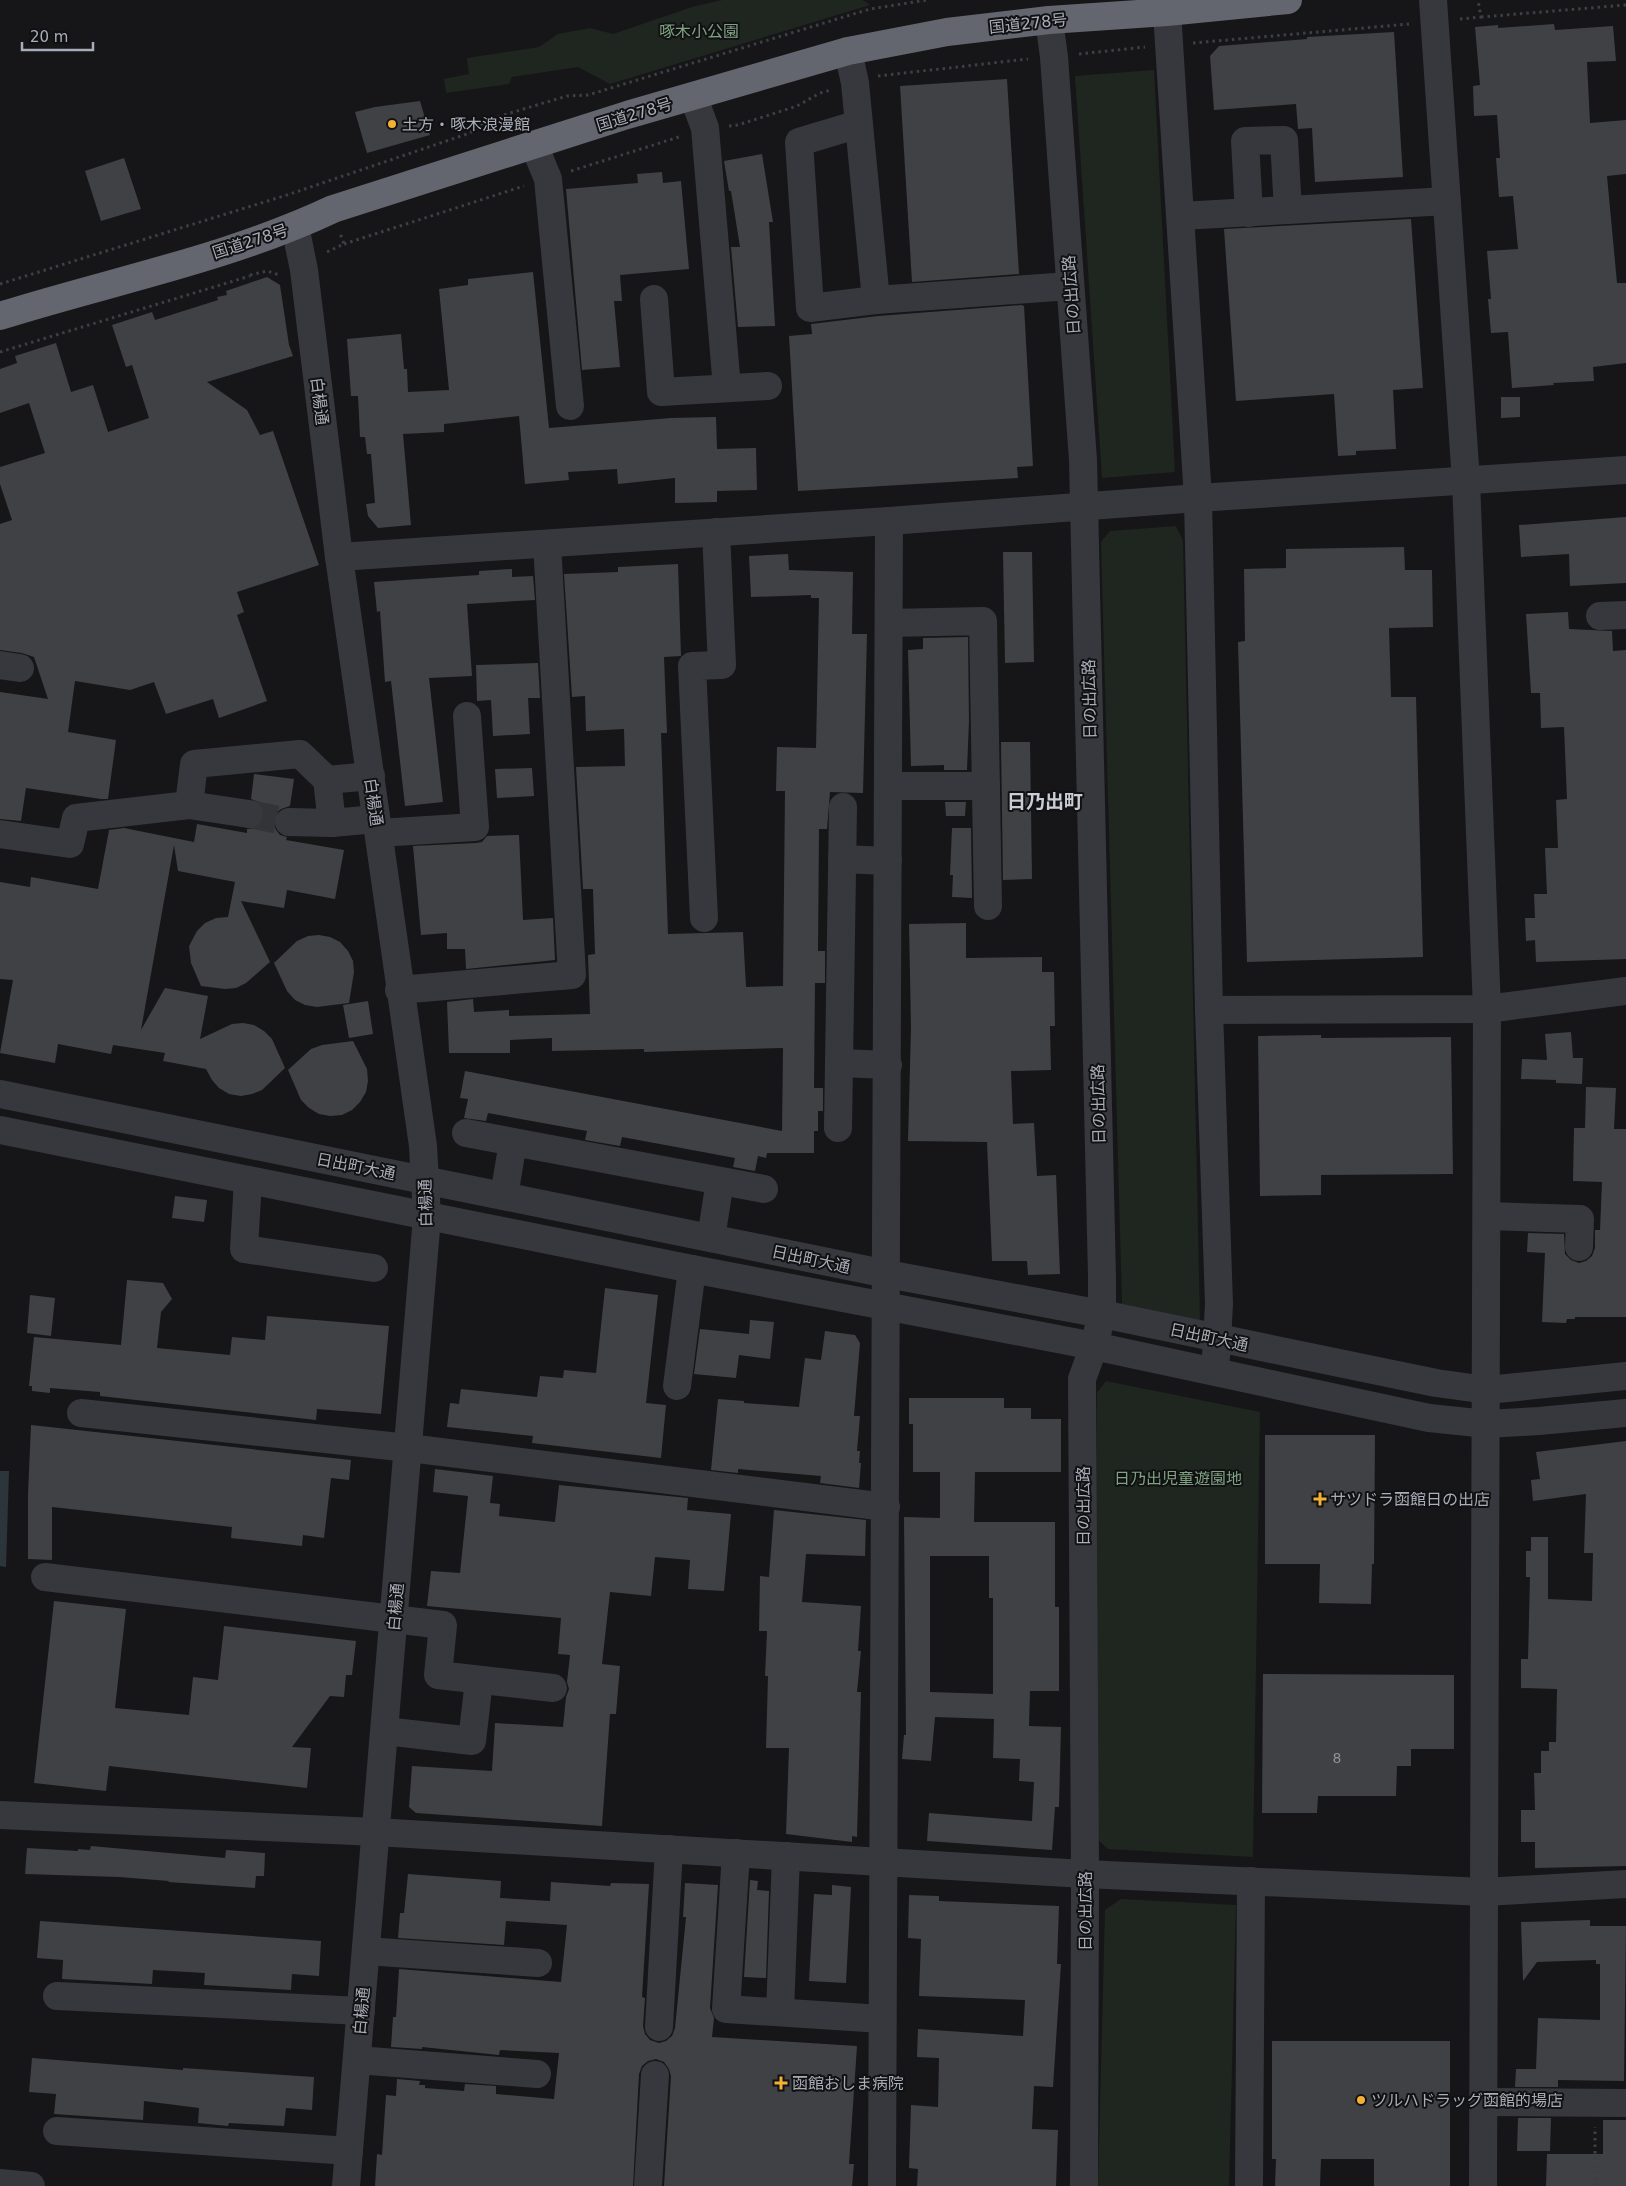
<svg xmlns="http://www.w3.org/2000/svg" width="1626" height="2186" font-family="'DejaVu Sans','Noto Sans JP',sans-serif">
	<style>
		.green { fill: #1e261f }
		.water { fill: #2c353c }
		.building { fill: #404145; fill-rule: evenodd }
		.lines { fill: none; stroke-linecap: round; stroke-linejoin: round }
		.minor-tunnel { stroke: #333438; stroke-width: 28; stroke-dasharray: 28 14; stroke-linecap: butt }
		.path { stroke: #3d3f44; stroke-width: 3; stroke-dasharray: 2.5 4; stroke-linecap: butt }
		.minor { stroke: #37383d; stroke-width: 28 }
		.highway { stroke: #63666e; stroke-width: 28 }
		.poi-dot { fill: #f2b134; stroke: #111113; stroke-width: 2 }
		.labels { text-anchor: middle; stroke-width: 4; stroke-linejoin: round; paint-order: stroke }
		.number-label { font-size: 14px; fill: #8e929b }
		.street-label { font-size: 16px; fill: #a8adb8; stroke: #111113 }
		.park-label { font-size: 16px; fill: #7fa381; stroke: #111113 }
		.poi-label { font-size: 16px; fill: #a8adb8; stroke: #111113; text-anchor: start }
		.quarter-label { font-size: 19px; font-weight: bold; fill: #c9ccd4; stroke: #111113 }
	</style>
	<rect width="100%" height="100%" fill="#161618"/>
	<g class="green">
		<polygon points="722,0 863,0 870,5 610,84 578,67 512,77 509,84 446,93 444,79 469,74 467,58 539,47 558,34 590,28 613,34 692,7"/>
		<polygon points="1154,70 1175,472 1102,478 1075,76"/>
		<polygon points="1176,526 1183,541 1200,1321 1122,1304 1101,542 1110,531"/>
		<polygon points="1106,1381 1260,1412 1253,1857 1108,1849 1095,1837 1097,1393"/>
		<polygon points="1121,1899 1236,1905 1229,2186 1098,2186 1105,1910"/>
	</g>
	<polygon class="water" points="0,1471 9,1471 6,1567 0,1566"/>
	<g class="building">
		<polygon points="1554,24 1555,30 1613,26 1616,61 1587,62 1590,123 1626,120 1626,174 1607,176 1617,283 1626,283 1626,363 1593,367 1594,381 1553,383 1554,385 1512,388 1508,332 1491,333 1488,299 1491,299 1487,251 1518,249 1513,196 1499,197 1496,158 1500,158 1497,115 1474,116 1473,86 1480,85 1475,27 1498,25 1498,28"/>
		<polygon points="1394,32 1403,177 1315,182 1312,128 1298,129 1296,104 1214,110 1210,56 1219,46 1307,39 1307,37"/>
		<polygon points="1007,79 1019,274 912,282 900,86"/>
		<polygon points="420,101 430,135 367,153 355,112 375,107"/>
		<polygon points="762,154 773,222 769,222 775,326 738,327 731,247 740,247 731,191 729,191 724,161"/>
		<polygon points="124,158 141,209 101,221 85,171"/>
		<polygon points="662,172 663,183 681,181 689,269 620,275 622,301 614,301 620,367 582,370 566,189 638,183 637,174"/>
		<polygon points="1411,219 1423,388 1393,390 1396,449 1356,451 1356,455 1338,456 1334,394 1236,401 1224,229"/>
		<polygon points="533,272 549,428 671,418 716,417 717,449 756,448 757,490 717,491 717,502 675,503 675,478 618,484 617,469 568,472 569,480 525,484 519,416 444,424 444,432 403,434 411,525 378,528 368,516 366,504 375,503 371,454 367,454 365,437 360,437 358,396 351,396 347,339 401,334 404,369 407,369 408,392 449,390 439,289 468,285 468,279"/>
		<polygon points="267,277 280,285 289,345 293,356 207,382 247,410 260,435 273,431 319,565 237,592 244,612 237,615 267,701 219,718 213,699 166,714 154,682 130,690 75,681 68,732 116,740 108,799 101,799 26,788 21,821 0,819 0,692 48,699 34,657 22,653 0,650 0,524 12,520 0,484 0,467 45,453 29,403 0,413 0,369 17,363 15,356 56,343 71,392 93,385 108,432 149,418 132,365 126,367 112,325 152,312 155,320 218,300 217,297 227,295 226,291"/>
		<polygon points="1021,305 1024,306 1033,466 1017,467 1018,478 798,491 789,336 812,334 811,324 878,316"/>
		<polygon points="1501,397 1520,397 1520,417 1501,418"/>
		<polygon points="1626,517 1626,583 1570,586 1569,554 1521,557 1519,525"/>
		<polygon points="1404,547 1405,570 1432,570 1433,627 1389,628 1391,697 1416,697 1423,957 1247,962 1238,642 1245,641 1244,569 1286,568 1286,549"/>
		<polygon points="1003,552 1032,552 1034,662 1005,663"/>
		<polygon points="788,554 789,570 853,572 852,634 867,634 863,793 830,792 827,829 819,829 818,951 825,951 825,983 815,983 814,1088 823,1088 823,1111 818,1111 818,1131 814,1131 814,1153 767,1153 766,1158 758,1156 755,1171 733,1167 735,1158 622,1137 620,1146 585,1140 587,1131 488,1113 486,1121 464,1118 468,1099 460,1098 465,1071 782,1131 783,1048 644,1052 644,1049 552,1051 552,1038 510,1040 510,1053 449,1053 447,1002 473,999 474,1012 509,1010 509,1016 590,1014 588,955 595,954 593,889 583,889 576,767 625,766 624,729 586,731 585,696 572,697 564,574 618,572 618,567 678,564 681,656 664,657 667,733 661,733 668,934 743,932 746,987 783,986 785,791 776,791 777,747 816,748 819,598 811,598 811,595 751,597 749,556"/>
		<polygon points="512,569 512,577 533,576 535,600 467,604 472,676 429,678 443,802 405,806 391,681 385,682 380,611 377,612 374,582 479,575 479,571"/>
		<polygon points="1568,612 1569,629 1612,631 1613,651 1626,650 1626,959 1536,962 1535,940 1526,941 1525,918 1535,918 1534,894 1547,894 1545,848 1558,848 1556,800 1567,799 1564,727 1541,728 1540,693 1531,693 1526,614"/>
		<polygon points="968,637 969,721 967,770 944,770 944,765 911,766 908,650 923,649 923,638"/>
		<polygon points="538,663 540,698 528,698 530,734 493,736 491,700 477,701 476,665"/>
		<polygon points="1001,742 1030,742 1032,879 1003,880"/>
		<polygon points="532,768 534,796 497,798 495,769"/>
		<polygon points="254,774 294,779 290,806 281,809 275,814 273,821 276,830 280,835 287,837 286,840 344,850 335,899 287,890 284,908 241,901 270,962 246,983 236,988 225,989 201,986 191,963 189,946 197,931 205,923 216,918 228,917 235,882 178,871 174,845 141,1030 165,988 208,996 200,1039 232,1024 243,1023 254,1025 264,1031 272,1039 285,1068 262,1090 252,1094 241,1096 229,1094 219,1088 212,1080 206,1069 163,1061 165,1053 113,1045 111,1054 58,1044 55,1063 0,1053 13,980 0,979 0,882 30,887 31,877 98,889 109,830 124,828 194,842 197,824 247,833 247,829 254,829 261,824 264,816 264,809 259,802 251,799"/>
		<polygon points="945,802 966,802 965,816 946,816"/>
		<polygon points="952,828 971,828 972,898 952,897 953,875 950,875"/>
		<polygon points="519,835 523,920 553,918 555,960 466,969 465,949 447,949 447,933 421,935 413,846 476,843 482,842 487,836"/>
		<polygon points="966,923 966,958 1042,957 1042,972 1054,972 1055,1026 1050,1026 1051,1070 1011,1071 1013,1124 1034,1123 1037,1176 1056,1175 1060,1274 1028,1275 1027,1261 992,1261 987,1142 908,1141 911,1027 909,924"/>
		<polygon points="319,935 330,937 340,942 348,951 353,961 354,972 349,1003 317,1007 305,1005 295,1000 287,991 274,963 297,941 308,936"/>
		<polygon points="368,1001 373,1034 349,1038 343,1005"/>
		<polygon points="1571,1032 1573,1058 1583,1058 1582,1084 1556,1083 1556,1080 1521,1079 1522,1059 1547,1060 1545,1034"/>
		<polygon points="1321,1035 1321,1038 1451,1037 1453,1174 1321,1175 1321,1195 1260,1196 1258,1036"/>
		<polygon points="353,1041 367,1069 368,1081 366,1092 360,1102 352,1110 342,1115 330,1116 319,1114 309,1108 301,1100 288,1070 311,1049 322,1045"/>
		<polygon points="1586,1087 1616,1088 1614,1129 1626,1129 1626,1317 1575,1317 1575,1319 1567,1319 1566,1323 1542,1322 1545,1253 1527,1252 1528,1233 1564,1234 1565,1254 1571,1260 1579,1263 1586,1261 1592,1256 1595,1248 1595,1230 1600,1230 1602,1182 1573,1181 1574,1128 1585,1128"/>
		<polygon points="175,1196 207,1200 204,1222 172,1218"/>
		<polygon points="127,1280 163,1283 172,1299 161,1312 157,1348 230,1355 232,1337 265,1340 267,1316 389,1326 381,1414 317,1409 316,1420 100,1396 100,1392 50,1388 50,1393 32,1391 32,1386 29,1386 34,1337 121,1345"/>
		<polygon points="605,1288 658,1295 646,1403 666,1405 661,1458 532,1443 533,1436 447,1427 450,1403 459,1404 461,1389 537,1397 540,1376 563,1378 564,1370 596,1373"/>
		<polygon points="30,1295 55,1298 51,1336 27,1333"/>
		<polygon points="750,1320 774,1322 770,1359 739,1355 736,1378 694,1374 700,1329 749,1334"/>
		<polygon points="825,1331 855,1335 860,1343 854,1416 860,1416 857,1451 860,1451 859,1463 861,1463 859,1488 820,1483 821,1476 738,1469 738,1473 711,1470 718,1399 744,1401 744,1403 799,1407 805,1358 821,1360"/>
		<path d="M 909,1398 L 1004,1398 L 1004,1408 L 1031,1408 L 1031,1419 L 1061,1419 L 1061,1472 L 975,1472 L 974,1522 L 1055,1522 L 1055,1607 L 1059,1607 L 1059,1691 L 1030,1691 L 1029,1726 L 1061,1727 L 1059,1807 L 1055,1807 L 1052,1850 L 927,1841 L 929,1813 L 1032,1821 L 1034,1782 L 1019,1781 L 1020,1759 L 993,1758 L 994,1719 L 935,1717 L 931,1761 L 902,1759 L 904,1735 L 906,1735 L 904,1517 L 940,1518 L 940,1472 L 913,1472 L 913,1424 L 909,1424 ZM 930,1556 L 989,1556 L 989,1598 L 993,1598 L 993,1694 L 930,1692 Z"/>
		<polygon points="31,1425 351,1460 349,1480 331,1478 324,1538 303,1535 302,1546 231,1538 232,1527 52,1507 52,1560 28,1559 28,1494"/>
		<polygon points="1265,1435 1375,1435 1374,1564 1372,1564 1371,1604 1319,1603 1320,1564 1265,1564"/>
		<polygon points="1626,1441 1626,1866 1535,1868 1535,1842 1521,1842 1521,1810 1535,1810 1534,1773 1541,1773 1541,1751 1549,1751 1549,1742 1556,1742 1557,1689 1521,1688 1521,1659 1528,1659 1530,1577 1526,1577 1526,1551 1531,1551 1531,1537 1548,1537 1548,1599 1592,1601 1593,1553 1584,1553 1586,1494 1533,1501 1531,1480 1540,1479 1536,1452"/>
		<polygon points="435,1469 493,1476 490,1503 500,1504 499,1516 555,1522 559,1485 688,1498 687,1510 731,1514 724,1591 688,1589 690,1560 655,1557 651,1596 610,1592 602,1664 620,1666 616,1714 610,1714 602,1826 416,1813 409,1807 412,1766 492,1771 495,1723 563,1727 566,1697 569,1689 567,1682 570,1655 558,1654 561,1618 427,1606 431,1571 460,1573 468,1496 433,1492"/>
		<polygon points="774,1510 866,1520 865,1556 806,1554 802,1602 861,1606 858,1651 861,1651 857,1692 861,1692 857,1837 852,1836 852,1842 786,1834 789,1748 766,1748 768,1676 765,1676 767,1631 759,1631 760,1576 769,1577"/>
		<polygon points="54,1601 126,1609 115,1708 189,1715 193,1677 218,1680 224,1626 356,1641 352,1675 346,1675 344,1697 330,1696 292,1747 311,1748 307,1788 109,1766 106,1791 34,1783"/>
		<polygon points="1263,1674 1454,1675 1454,1749 1411,1749 1411,1766 1397,1766 1396,1796 1318,1796 1317,1813 1262,1813"/>
		<polygon points="91,1846 225,1858 226,1850 265,1853 264,1876 256,1876 255,1888 168,1882 169,1881 119,1877 25,1874 27,1848 78,1851 78,1849 90,1850"/>
		<polygon points="408,1874 501,1881 500,1898 550,1901 551,1882 610,1886 611,1883 649,1884 642,1997 645,1998 643,2026 645,2034 650,2040 659,2043 666,2041 672,2036 675,2028 686,1917 683,1917 685,1883 718,1885 710,2008 714,2018 712,2037 857,2046 849,2164 854,2164 852,2186 664,2186 671,2076 669,2069 664,2062 656,2059 648,2061 642,2066 639,2074 633,2186 375,2186 377,2154 382,2155 386,2095 396,2096 397,2079 420,2081 419,2085 425,2085 425,2088 464,2091 465,2084 496,2086 496,2094 554,2099 559,2053 500,2050 499,2055 422,2047 422,2049 391,2047 393,2017 396,2017 399,1969 561,1982 567,1925 506,1921 504,1945 398,1938 400,1913 404,1913"/>
		<polygon points="750,1880 758,1881 757,1890 769,1891 766,1978 744,1977"/>
		<polygon points="832,1885 851,1887 846,1983 809,1981 814,1894 832,1895"/>
		<polygon points="909,1895 939,1896 939,1901 1059,1906 1057,1964 1061,1964 1053,2087 1034,2086 1032,2129 1058,2130 1056,2186 917,2186 918,2169 909,2168 911,2105 938,2107 939,2058 917,2057 918,2029 1023,2036 1025,2000 919,1996 921,1939 908,1938"/>
		<polygon points="1590,1920 1590,1926 1626,1926 1624,2081 1558,2080 1558,2087 1515,2087 1516,2069 1536,2069 1538,2018 1600,2020 1600,1964 1596,1964 1596,1960 1537,1962 1523,1981 1521,1922"/>
		<polygon points="40,1921 321,1941 319,1976 292,1974 291,1990 204,1985 205,1973 153,1970 152,1984 62,1979 63,1960 37,1958"/>
		<polygon points="1272,2041 1450,2041 1450,2186 1374,2186 1374,2159 1321,2159 1320,2186 1275,2186 1276,2159 1272,2159"/>
		<polygon points="32,2058 183,2070 183,2068 314,2077 312,2110 286,2108 284,2126 229,2123 228,2126 198,2123 199,2108 144,2101 143,2120 54,2114 56,2094 29,2092"/>
		<polygon points="1518,2118 1551,2118 1550,2151 1517,2151"/>
		<polygon points="1603,2120 1626,2120 1626,2186 1546,2186 1547,2154 1603,2154"/>
	</g>
	<g class="lines">
		<polyline class="minor-tunnel" points="249,814 289,822"/>
		<g class="path">
			<polyline points="1481,17 1626,5"/>
			<polyline points="1460,19 1481,17 1478,0"/>
			<polyline points="1193,43 1409,24"/>
			<polyline points="1079,54 1145,47"/>
			<polyline points="878,76 1028,59"/>
			<polyline points="729,126 738,125 797,106 820,93 831,90"/>
			<polyline points="571,171 682,136"/>
			<polyline points="344,244 524,186"/>
			<polyline points="327,252 344,244 340,233"/>
			<polyline points="250,275 267,271 279,275"/>
			<polyline points="0,284 287,195 470,133 487,120 567,96 588,95 870,9 927,0"/>
			<polyline points="0,352 250,276"/>
			<polyline points="1595,2186 1595,2127"/>
		</g>
		<g class="minor">
			<polyline points="1433,0 1466,481 1487,1009 1483,2186"/>
			<polyline points="1167,12 1198,498 1209,1010 1219,1304 1216,1357"/>
			<polyline points="1049,20 1054,57 1083,460 1102,1277 1102,1314 1094,1346 1082,1379 1085,1874 1084,2186"/>
			<polyline points="848,51 855,83 876,300 810,308 799,142 859,124"/>
			<polyline points="693,96 705,128 727,388"/>
			<polyline points="534,145 548,179 570,406"/>
			<polyline points="1249,213 1245,141 1284,140 1288,210"/>
			<polyline points="1181,216 1447,201"/>
			<polyline points="295,226 304,270 339,557 423,1146 427,1217 346,2186"/>
			<polyline points="654,299 661,392 768,386"/>
			<polyline points="876,300 1070,286"/>
			<polyline points="339,557 889,521 1198,498 1626,470"/>
			<polyline points="1600,616 1626,615"/>
			<polyline points="889,623 983,621 988,906"/>
			<polyline points="0,665 20,668"/>
			<polyline points="371,776 327,780 332,823 376,819"/>
			<polyline points="888,786 986,786"/>
			<polyline points="189,805 249,814"/>
			<polyline points="289,822 332,823"/>
			<polyline points="379,833 475,827 467,716"/>
			<polyline points="0,834 70,844 76,818 189,805 194,764 300,754 327,780"/>
			<polyline points="842,859 888,861"/>
			<polyline points="704,918 692,666 722,665 716,532"/>
			<polyline points="399,990 572,975 547,544"/>
			<polyline points="1209,1010 1487,1009 1626,991"/>
			<polyline points="840,1063 888,1065"/>
			<polyline points="0,1094 887,1274 1102,1314 1436,1383 1487,1390 1626,1376"/>
			<polyline points="838,1128 843,807"/>
			<polyline points="0,1130 692,1269 1094,1346 1429,1418 1487,1424 1539,1421 1626,1413"/>
			<polyline points="466,1133 764,1189"/>
			<polyline points="248,1180 244,1249 374,1268"/>
			<polyline points="504,1196 513,1142"/>
			<polyline points="1487,1216 1580,1219 1579,1247"/>
			<polyline points="711,1238 720,1181"/>
			<polyline points="677,1386 692,1269"/>
			<polyline points="81,1413 409,1448 886,1507"/>
			<polyline points="45,1577 443,1625 438,1675 553,1688"/>
			<polyline points="385,1731 472,1741 479,1680"/>
			<polyline points="0,1815 376,1832 1085,1874 1484,1892 1626,1884"/>
			<polyline points="736,1853 726,2009 882,2019"/>
			<polyline points="366,1951 538,1963"/>
			<polyline points="57,1996 361,2011"/>
			<polyline points="780,2012 786,1856"/>
			<polyline points="659,2027 669,1849"/>
			<polyline points="357,2060 537,2074"/>
			<polyline points="1483,2102 1626,2103"/>
			<polyline points="57,2131 349,2151"/>
			<polyline points="0,2183 31,2186"/>
			<polyline points="648,2186 655,2075"/>
			<polyline points="882,2186 889,521"/>
			<polyline points="1249,2186 1251,1881"/>
		</g>
		<path class="highway" d="M 0,316 C 111,281 227,259 333,209 L 627,115 L 848,51 L 947,32 L 1049,20 L 1167,12 L 1288,0"/>
	</g>
	<g class="poi-dot">
		<circle cx="392" cy="124" r="5"/>
		<path d="M1317.5 1491.5h5v5h5v5h-5v5h-5v-5h-5v-5h5z"/>
		<path d="M778.5 2075.5h5v5h5v5h-5v5h-5v-5h-5v-5h5z"/>
		<circle cx="1361" cy="2100" r="5"/>
	</g>
	<g class="labels">
		<g class="number-label">
			<text x="1337" y="1763">8</text>
		</g>
		<g class="street-label">
			<text transform="translate(1028 23) rotate(-6)" y="6">国道278号</text>
			<text transform="translate(634 114) rotate(-17)" y="6">国道278号</text>
			<text transform="translate(250 241) rotate(-18)" y="6">国道278号</text>
			<text transform="translate(1071 295) rotate(-94)" y="6">日の出広路</text>
			<text transform="translate(320 401) rotate(83)" y="6">白楊通</text>
			<text transform="translate(1089 699) rotate(-91)" y="6">日の出広路</text>
			<text transform="translate(374 802) rotate(82)" y="6">白楊通</text>
			<text transform="translate(1098 1104) rotate(-91)" y="6">日の出広路</text>
			<text transform="translate(356 1166) rotate(11)" y="6">日出町大通</text>
			<text transform="translate(425 1203) rotate(-91)" y="6">白楊通</text>
			<text transform="translate(811 1259) rotate(12)" y="6">日出町大通</text>
			<text transform="translate(1209 1337) rotate(12)" y="6">日出町大通</text>
			<text transform="translate(1083 1506) rotate(-90)" y="6">日の出広路</text>
			<text transform="translate(395 1607) rotate(-85)" y="6">白楊通</text>
			<text transform="translate(1085 1911) rotate(-90)" y="6">日の出広路</text>
			<text transform="translate(361 2011) rotate(-85)" y="6">白楊通</text>
		</g>
		<g class="park-label">
			<text x="699" y="37">啄木小公園</text>
			<text x="1178" y="1484">日乃出児童遊園地</text>
		</g>
		<g class="poi-label">
			<text x="402" y="130">土方・啄木浪漫館</text>
			<text x="1330" y="1505">サツドラ函館日の出店</text>
			<text x="792" y="2089">函館おしま病院</text>
			<text x="1371" y="2106">ツルハドラッグ函館的場店</text>
		</g>
		<g class="quarter-label">
			<text x="1045" y="808">日乃出町</text>
		</g>
	</g>
	<path d="M22 42v8h71v-8" fill="none" stroke="#a8adb8" stroke-width="2.5"/>
	<text x="30" y="42" font-size="15" fill="#a8adb8" stroke="#111113" stroke-width="4" paint-order="stroke">20 m</text>
</svg>
